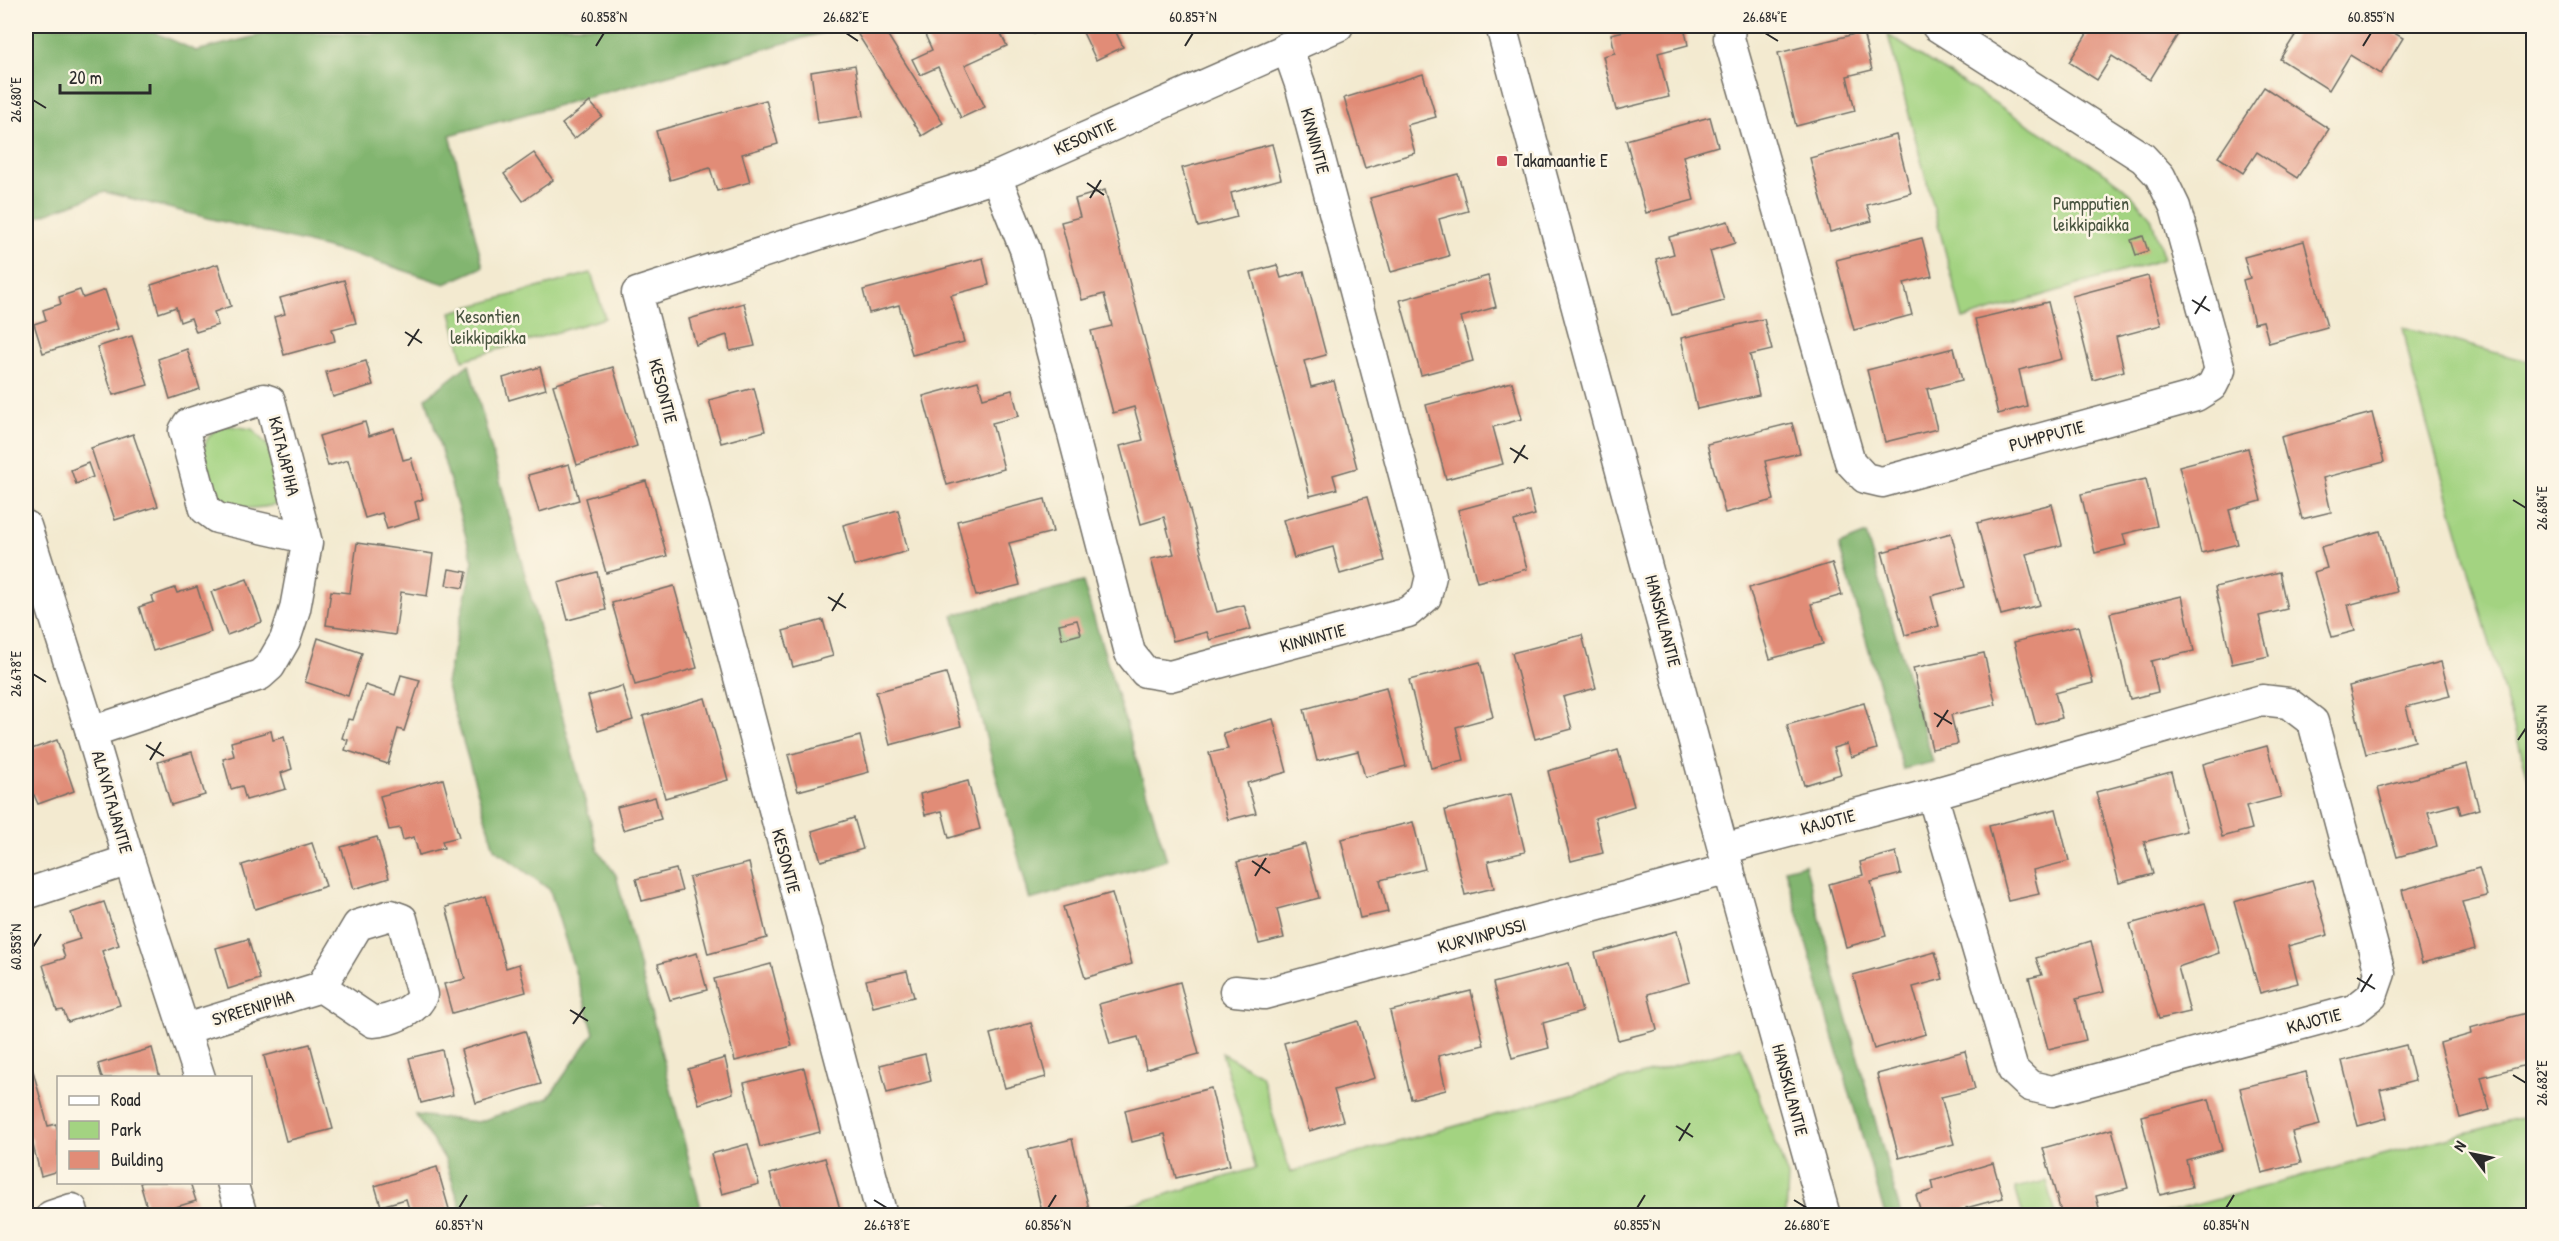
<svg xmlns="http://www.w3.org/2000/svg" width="2559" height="1241" font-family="'Patrick Hand',sans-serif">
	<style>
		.green { fill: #a3d381; stroke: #677f56; stroke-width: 1.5 }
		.forest { fill: #82b56f; stroke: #56704d; stroke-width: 1.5 }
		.building { fill: #e18c77 }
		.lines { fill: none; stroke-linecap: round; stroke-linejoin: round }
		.minor-casing { stroke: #716e65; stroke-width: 33 }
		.minor { stroke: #fff; stroke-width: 30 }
		.ticks { fill: none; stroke: #2b2b2b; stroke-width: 2 }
		.poi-dot { fill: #d1495b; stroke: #fcf5e5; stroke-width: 2 }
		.labels { text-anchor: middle; stroke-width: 5; stroke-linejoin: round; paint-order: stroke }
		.street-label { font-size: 18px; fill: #2b2b2b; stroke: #fcf5e5 }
		.poi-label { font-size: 18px; fill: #2b2b2b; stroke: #fcf5e5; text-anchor: start }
		.park-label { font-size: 18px; fill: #495540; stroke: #fcf5e5 }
		.neatline { fill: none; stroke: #2b2b2b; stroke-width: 2 }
		.ticks-label { font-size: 15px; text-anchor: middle; fill: #2b2b2b }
	</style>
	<rect width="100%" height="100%" fill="#fcf5e5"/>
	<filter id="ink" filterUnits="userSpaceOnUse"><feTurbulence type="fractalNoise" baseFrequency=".0167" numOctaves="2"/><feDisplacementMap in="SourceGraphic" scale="12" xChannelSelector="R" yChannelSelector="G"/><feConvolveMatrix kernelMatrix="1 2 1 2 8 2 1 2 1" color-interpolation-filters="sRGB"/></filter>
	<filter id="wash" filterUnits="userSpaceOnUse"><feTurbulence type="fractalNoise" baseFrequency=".008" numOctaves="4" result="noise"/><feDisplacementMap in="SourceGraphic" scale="24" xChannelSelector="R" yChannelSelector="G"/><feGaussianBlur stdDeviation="1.35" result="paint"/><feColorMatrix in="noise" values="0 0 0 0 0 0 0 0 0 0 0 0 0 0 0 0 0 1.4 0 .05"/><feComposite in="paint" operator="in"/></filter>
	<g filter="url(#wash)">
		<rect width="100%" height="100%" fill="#f3ead0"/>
		<g class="green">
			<polygon points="1888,35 2110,176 2132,195 2151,217 2164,259 1963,319"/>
			<polygon points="591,273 605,318 463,360 451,312"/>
			<polygon points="2403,327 2533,363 2533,794 2413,375"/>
			<path d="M 224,425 L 252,429 L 268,446 L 283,503 C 264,508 230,514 215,495 C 212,491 211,482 209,477 C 202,454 199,437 224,425 Z"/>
			<polygon points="1741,1047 1788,1177 1786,1215 1108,1216 1107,1212 1256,1168 1222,1053 1261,1075 1290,1172"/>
			<polygon points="2533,1115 2533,1215 2158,1215"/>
			<polygon points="2047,1181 2056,1215 2023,1215 2015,1188"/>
		</g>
		<g class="forest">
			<polygon points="26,26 141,26 196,51 277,31 376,34 404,26 847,26 450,135 483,267 445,284 363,257 105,192 26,221"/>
			<polygon points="469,364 598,850 616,875 703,1215 618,1215 599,1204 559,1215 463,1215 445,1159 415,1115 478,1122 548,1098 594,1033 550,890 494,848 446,683 473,561 426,398"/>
			<polygon points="1866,534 1933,762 1903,769 1839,545"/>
			<polygon points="1083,582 1167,860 1030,900 953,615"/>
			<polygon points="1805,864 1901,1215 1885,1215 1785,869"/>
		</g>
		<g id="blocks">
			<g class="building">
				<polygon points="869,26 882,26 943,123 922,136 857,33"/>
				<polygon points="921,26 997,26 1007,46 965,65 985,107 961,118 938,67 920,75 912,59 932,50"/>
				<polygon points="1030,26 1051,26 1034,34"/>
				<polygon points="1080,26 1113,26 1123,47 1096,60"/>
				<polygon points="1646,26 1684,26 1688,45 1658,53 1669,97 1616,110 1603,56 1615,53 1611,34"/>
				<polygon points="2092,26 2172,26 2180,31 2150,80 2112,56 2097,80 2069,62"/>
				<polygon points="2301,26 2382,26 2403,38 2381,74 2350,55 2329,90 2280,59"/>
				<polygon points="1863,32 1872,70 1847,76 1855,111 1796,126 1778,53"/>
				<polygon points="855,65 863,116 818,123 811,72"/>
				<polygon points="1423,74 1436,117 1407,125 1415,153 1365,168 1344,98"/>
				<polygon points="2264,87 2329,129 2297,178 2257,152 2243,173 2218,157"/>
				<polygon points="766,100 778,144 742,154 750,182 717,191 710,168 670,180 656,131"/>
				<polygon points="590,102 602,116 574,139 562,124"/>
				<polygon points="1710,117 1718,146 1683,156 1694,200 1646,213 1626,140"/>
				<polygon points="1896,135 1911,193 1867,205 1872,221 1830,232 1810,158"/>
				<polygon points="1272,144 1281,179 1231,193 1237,217 1198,227 1182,168"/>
				<polygon points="534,153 553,180 523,201 504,174"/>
				<polygon points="1458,174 1468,211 1439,219 1449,256 1391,272 1370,198"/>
				<polygon points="1105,190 1217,612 1244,605 1251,629 1210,640 1207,632 1173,641 1151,559 1174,554 1164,517 1141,524 1120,446 1143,440 1134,407 1113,413 1091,331 1112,326 1104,294 1082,300 1061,222 1080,217 1075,199"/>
				<polygon points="1728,221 1735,243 1710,251 1724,301 1672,315 1656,259 1674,254 1669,237"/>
				<polygon points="2143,236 2148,251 2136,255 2131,240"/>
				<polygon points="1922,238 1932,276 1904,283 1912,315 1854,330 1836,260"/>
				<polygon points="2304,241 2327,327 2269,343 2263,321 2254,323 2243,280 2250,278 2244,257"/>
				<polygon points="983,258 989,285 951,295 964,342 912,355 899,305 869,313 863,290"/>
				<polygon points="218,264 231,306 214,312 218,325 196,332 191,318 180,322 176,307 159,313 151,285"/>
				<polygon points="1277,265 1281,278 1304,271 1326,355 1304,361 1311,387 1334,381 1357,468 1333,475 1337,489 1310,496 1251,272"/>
				<polygon points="1488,276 1496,307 1461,317 1473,361 1421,375 1400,300"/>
				<polygon points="2148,276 2161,325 2116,337 2124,371 2093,380 2072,296"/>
				<polygon points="344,280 356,323 332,329 335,341 284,355 274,317 285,314 280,298"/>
				<polygon points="80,290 83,298 105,290 118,329 43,353 34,324 46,320 43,310 61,304 59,297"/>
				<polygon points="2048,302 2062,359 2019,370 2027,406 1998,414 1975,319"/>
				<polygon points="744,303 755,346 730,351 727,335 696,345 689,319"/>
				<polygon points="1764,319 1772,350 1750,355 1759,395 1697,409 1681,338"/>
				<polygon points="132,336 148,385 113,395 97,347"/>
				<polygon points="1954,348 1962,380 1927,389 1937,429 1885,442 1867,370"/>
				<polygon points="187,349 200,389 170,399 158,359"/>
				<polygon points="366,361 373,385 333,397 326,372"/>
				<polygon points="540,367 546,389 509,400 503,378"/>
				<polygon points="613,367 637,446 577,465 553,385"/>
				<polygon points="978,381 983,398 1012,390 1019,416 992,423 1004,469 947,485 923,396"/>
				<polygon points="1512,382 1522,419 1493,427 1503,464 1446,479 1426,405"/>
				<polygon points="754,388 765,431 721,443 709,400"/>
				<polygon points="2372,413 2384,462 2323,478 2331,512 2302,519 2281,437"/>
				<polygon points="365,422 369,436 394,428 403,460 411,458 423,499 415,502 419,519 387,529 382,513 365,518 348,460 328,466 319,436"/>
				<polygon points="1792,423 1800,453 1765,461 1774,500 1725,513 1707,444"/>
				<polygon points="133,434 158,506 115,520 91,448"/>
				<polygon points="2248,448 2261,501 2229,510 2238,544 2201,553 2179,466"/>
				<polygon points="88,463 93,477 76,484 71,470"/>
				<polygon points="569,464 579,500 539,512 528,475"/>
				<polygon points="2146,479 2157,526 2123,534 2126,545 2095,553 2081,494"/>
				<polygon points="646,481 667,556 606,573 585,498"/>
				<polygon points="1529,491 1535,515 1514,521 1527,569 1477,582 1458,510"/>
				<polygon points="1367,497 1385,561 1340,574 1333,547 1294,558 1283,520"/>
				<polygon points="1045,499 1053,532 1009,543 1020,585 976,596 957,521"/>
				<polygon points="2052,504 2062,545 2026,554 2040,605 2001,615 1977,523"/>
				<polygon points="898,510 908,551 854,566 843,525"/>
				<polygon points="2380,531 2397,592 2348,605 2355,631 2332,637 2314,572 2327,568 2321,547"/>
				<polygon points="1951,533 1965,587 1931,596 1939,626 1905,635 1882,552"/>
				<polygon points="357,543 433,554 427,596 401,592 395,635 326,625 331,591 350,593"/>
				<polygon points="1832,563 1842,595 1811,604 1823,644 1770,659 1749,588"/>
				<polygon points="449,569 467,572 463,588 446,585"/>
				<polygon points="597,572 606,610 568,620 558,583"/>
				<polygon points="2279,572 2287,609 2259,616 2269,656 2232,664 2215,587"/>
				<polygon points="247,579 262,622 227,635 211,592"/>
				<polygon points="674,586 697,668 635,685 612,603"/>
				<polygon points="197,587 211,632 153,651 139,607 154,602 152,596 175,588 177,593"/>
				<polygon points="2182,596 2194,651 2151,661 2158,692 2130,699 2110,613"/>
				<polygon points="823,620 833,656 793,667 783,631"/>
				<polygon points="1077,620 1081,634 1062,639 1059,624"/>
				<polygon points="2078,626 2093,683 2055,693 2062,718 2036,725 2014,642"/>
				<polygon points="1582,635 1596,688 1563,697 1572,729 1535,739 1512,653"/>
				<polygon points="318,638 362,653 348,696 305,682"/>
				<polygon points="1984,653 1996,705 1951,715 1958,744 1932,749 1913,668"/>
				<polygon points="1480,662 1493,717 1456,727 1464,760 1431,768 1409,680"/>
				<polygon points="2441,662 2450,696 2406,707 2415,741 2366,754 2349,686"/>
				<polygon points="946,673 961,726 890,745 876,692"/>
				<polygon points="401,675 420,680 404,731 398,729 388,764 345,750 348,740 342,738 348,719 353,720 365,685 395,695"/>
				<polygon points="622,686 633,720 598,731 588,696"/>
				<polygon points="1386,687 1406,766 1365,777 1358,751 1317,761 1304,709"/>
				<polygon points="705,698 728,780 665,798 643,716"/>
				<polygon points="1864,703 1877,749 1851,757 1847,744 1833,748 1841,774 1804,785 1787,725"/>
				<polygon points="1273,719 1287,772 1247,783 1256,813 1228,820 1209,753 1228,749 1223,733"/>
				<polygon points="271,731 273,740 284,737 292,769 281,773 286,789 246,800 242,786 231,789 223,759 234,756 231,742"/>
				<polygon points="860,736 869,772 798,791 788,755"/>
				<polygon points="57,740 74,791 38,804 34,795 26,798 26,751"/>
				<polygon points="2267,746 2281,797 2246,806 2252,829 2222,837 2203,764"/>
				<polygon points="1618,750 1634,806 1595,818 1603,853 1571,861 1548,771"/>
				<polygon points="192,752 205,795 171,805 158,762"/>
				<polygon points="2467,764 2479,809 2461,814 2458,804 2428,812 2437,846 2397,857 2378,788"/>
				<polygon points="2171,772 2186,831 2144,842 2153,874 2119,883 2096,792"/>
				<polygon points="443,779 459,837 442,841 444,848 419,855 414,837 403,840 400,828 389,830 380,796"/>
				<polygon points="968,781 980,829 949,838 942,811 925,815 920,794"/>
				<polygon points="1511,794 1525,852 1488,861 1494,888 1465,895 1445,810"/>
				<polygon points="655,797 661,819 623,830 617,807"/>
				<polygon points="2056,809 2069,861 2033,870 2039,894 2008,901 1989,826"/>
				<polygon points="854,818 863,849 821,861 812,831"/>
				<polygon points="1413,822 1425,869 1380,880 1388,912 1360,918 1341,839"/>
				<polygon points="377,837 389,878 354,889 341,847"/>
				<polygon points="312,843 326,886 255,909 242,865"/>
				<polygon points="1305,844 1319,898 1277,909 1284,938 1259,944 1237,862"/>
				<polygon points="1896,852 1901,874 1871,882 1886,936 1846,947 1829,884 1863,875 1860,862"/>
				<polygon points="749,863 767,938 708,954 689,878"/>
				<polygon points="2479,868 2487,896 2462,902 2475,949 2422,963 2402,890"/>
				<polygon points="676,869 682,891 642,901 636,879"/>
				<polygon points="2312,880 2328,935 2288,946 2298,983 2260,993 2234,902"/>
				<polygon points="1112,893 1132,964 1085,978 1063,907"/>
				<polygon points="486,896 506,968 519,964 526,992 452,1013 444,984 465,979 446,907"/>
				<polygon points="104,902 119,945 102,951 120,1005 68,1022 63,1010 57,1011 43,965 65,958 61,945 80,939 71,913"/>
				<polygon points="2205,903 2219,953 2178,967 2190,1012 2159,1019 2130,924"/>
				<polygon points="1677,931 1690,982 1648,994 1657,1030 1618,1040 1595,953"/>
				<polygon points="248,939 260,979 228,989 216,948"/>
				<polygon points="2091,941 2104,992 2076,999 2086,1040 2048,1049 2029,978 2042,975 2036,958"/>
				<polygon points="1935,952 1943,979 1913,987 1926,1034 1874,1049 1853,975"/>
				<polygon points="697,953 707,990 670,1000 658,964"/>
				<polygon points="1569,963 1582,1012 1543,1023 1549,1048 1512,1058 1493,983"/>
				<polygon points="771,964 792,1046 735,1061 714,979"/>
				<polygon points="907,971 914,997 873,1007 866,980"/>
				<polygon points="1180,982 1199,1054 1146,1069 1138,1037 1110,1044 1099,1004"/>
				<polygon points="1471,991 1484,1045 1438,1056 1446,1090 1411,1099 1390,1011"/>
				<polygon points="2530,1012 2534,1026 2534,1063 2481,1077 2490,1110 2460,1118 2440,1043 2471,1034 2470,1028"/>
				<polygon points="1358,1021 1375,1078 1334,1090 1343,1121 1309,1131 1284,1043"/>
				<polygon points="1031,1023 1046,1077 1005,1088 990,1034"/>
				<polygon points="525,1031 541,1084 476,1103 461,1050"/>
				<polygon points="310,1044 333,1129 286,1141 264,1056"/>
				<polygon points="2406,1045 2415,1081 2380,1090 2387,1118 2358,1126 2342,1061"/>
				<polygon points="152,1048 160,1078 102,1078 98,1064"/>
				<polygon points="442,1050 453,1095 421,1103 409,1058"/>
				<polygon points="1965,1051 1975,1089 1941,1097 1954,1144 1899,1158 1877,1074"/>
				<polygon points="925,1054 931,1081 887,1093 880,1065"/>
				<polygon points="725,1058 733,1093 699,1104 688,1069"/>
				<polygon points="804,1068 820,1132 760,1147 744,1083"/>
				<polygon points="33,1071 48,1126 56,1124 58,1132 58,1171 41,1176 31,1138 26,1139 26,1073"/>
				<polygon points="2306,1072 2320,1125 2292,1132 2301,1163 2262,1173 2240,1088"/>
				<polygon points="1211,1088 1230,1165 1176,1178 1165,1134 1132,1142 1125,1110"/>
				<polygon points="2209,1099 2222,1150 2186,1160 2192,1187 2160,1195 2141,1116"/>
				<polygon points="2112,1129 2128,1188 2096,1196 2101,1216 2062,1216 2043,1148"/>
				<polygon points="1072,1139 1090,1213 1079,1216 1043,1216 1027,1150"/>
				<polygon points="748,1144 759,1184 722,1194 711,1154"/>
				<polygon points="825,1158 842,1216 782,1216 770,1174"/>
				<polygon points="1993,1163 2003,1198 1966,1208 1968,1216 1922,1216 1916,1195 1934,1190 1932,1181"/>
				<polygon points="437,1167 451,1216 411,1216 406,1199 381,1206 375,1186"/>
				<polygon points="143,1182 190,1182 196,1201 149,1215 140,1183"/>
				<polygon points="957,1209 958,1216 931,1216 930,1215"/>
			</g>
		</g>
	</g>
	<g filter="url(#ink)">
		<use href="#blocks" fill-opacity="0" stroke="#716e65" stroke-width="1.5"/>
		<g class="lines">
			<g class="minor-casing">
				<g id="minor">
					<polyline points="1501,26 1723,849 1825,1216"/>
					<polyline points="1730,26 1729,38 1850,462 1865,478 1882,482 2196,396 2212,386 2220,370 2175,207 2160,176 2143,158 1937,26"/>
					<polyline points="996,177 1025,249 1130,653 1145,672 1170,676 1408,612 1426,597 1431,576 1300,84 1287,47"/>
					<polyline points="26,526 91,732 129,860 200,1078"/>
					<polyline points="91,732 260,675 270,666 285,640 295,609 307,543 270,401 264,399 188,424 184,431 205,509 217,518 297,536 307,543"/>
					<polyline points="1723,849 1932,794 2262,700 2288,703 2313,722 2380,973 2372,996 2354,1010 2052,1091 2030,1086 2013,1070 1932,794"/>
					<polyline points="26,894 129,860"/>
					<polyline points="1235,991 1264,994 1729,869"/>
					<path d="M 185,1029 L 321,987 L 358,925 L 391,915 L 402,919 L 422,995 C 417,1011 389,1021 373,1022 L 321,987"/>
					<polyline points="232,1182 242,1216"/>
					<polyline points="51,1216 72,1209 74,1216"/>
					<polyline points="882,1216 637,293 996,177 1338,26"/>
				</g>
			</g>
			<use href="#minor" class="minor"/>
		</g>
	</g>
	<path class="ticks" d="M 846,33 L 858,41M 1765,33 L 1778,41M 596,46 L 604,33M 1185,46 L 1193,33M 2363,46 L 2371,33M 33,100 L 46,108M 1087,183 L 1104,195M 1090,198 L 1101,180M 2192,300 L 2210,311M 2195,314 L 2206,296M 405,332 L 422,343M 408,346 L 419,329M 1510,448 L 1528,459M 1514,463 L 1525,445M 2513,500 L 2526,508M 828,597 L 846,608M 832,611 L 843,593M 33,674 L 46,682M 1934,713 L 1952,724M 1937,727 L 1948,710M 2518,740 L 2526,728M 146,745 L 164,756M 150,760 L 161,742M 1252,861 L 1270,873M 1255,876 L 1266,858M 33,947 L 41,934M 2357,978 L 2375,989M 2361,992 L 2372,974M 570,1010 L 588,1021M 573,1024 L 585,1007M 2513,1075 L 2526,1083M 1676,1126 L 1693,1137M 1679,1141 L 1690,1123M 874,1200 L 887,1208M 1794,1200 L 1807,1208M 459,1208 L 467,1195M 1048,1208 L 1056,1195M 1637,1208 L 1645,1195M 2226,1208 L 2234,1195"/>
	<rect class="poi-dot" x="1496" y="155" width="12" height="12" rx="3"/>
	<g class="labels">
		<g class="street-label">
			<text transform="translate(1085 137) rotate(-24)" y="6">KESONTIE</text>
			<text transform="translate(1315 141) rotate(75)" y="6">KINNINTIE</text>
			<text transform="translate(663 391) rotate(75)" y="6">KESONTIE</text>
			<text transform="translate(2047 436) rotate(-15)" y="6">PUMPPUTIE</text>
			<text transform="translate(284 456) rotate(76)" y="6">KATAJAPIHA</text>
			<text transform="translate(1663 621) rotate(75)" y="6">HANSKILANTIE</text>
			<text transform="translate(1313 638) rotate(-15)" y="6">KINNINTIE</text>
			<text transform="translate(112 802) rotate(74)" y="6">ALAVATAJANTIE</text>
			<text transform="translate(1828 822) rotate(-15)" y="6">KAJOTIE</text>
			<text transform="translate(786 861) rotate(75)" y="6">KESONTIE</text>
			<text transform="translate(1482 936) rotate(-15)" y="6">KURVINPUSSI</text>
			<text transform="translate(253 1008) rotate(-17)" y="6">SYREENIPIHA</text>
			<text transform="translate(2314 1021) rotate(-15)" y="6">KAJOTIE</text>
			<text transform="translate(1790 1090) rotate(75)" y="6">HANSKILANTIE</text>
		</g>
		<g class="poi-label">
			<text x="1514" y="167">Takamaantie E</text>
		</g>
		<g class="park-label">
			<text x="2091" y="210">Pumpputien<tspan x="2091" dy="21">leikkipaikka</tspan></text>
			<text x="488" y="323">Kesontien<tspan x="488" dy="21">leikkipaikka</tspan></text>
		</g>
	</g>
	<rect width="2559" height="1241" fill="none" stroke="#fcf5e5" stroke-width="66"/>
	<rect x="57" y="1076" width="195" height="108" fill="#fcf5e5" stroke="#a8a49b" stroke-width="1.5"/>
	<rect x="69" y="1096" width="30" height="9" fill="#ffffff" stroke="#a8a49b" stroke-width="1.5"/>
	<text x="111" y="1106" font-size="18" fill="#2b2b2b">Road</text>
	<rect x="69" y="1121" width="30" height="18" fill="#a3d381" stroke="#a8a49b" stroke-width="1.5"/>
	<text x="111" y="1136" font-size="18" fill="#2b2b2b">Park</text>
	<rect x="69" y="1151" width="30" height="18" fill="#e18c77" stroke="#a8a49b" stroke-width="1.5"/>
	<text x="111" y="1166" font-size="18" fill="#2b2b2b">Building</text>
	<g transform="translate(2472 1154) rotate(302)" stroke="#fcf5e5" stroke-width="4.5" paint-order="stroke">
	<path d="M0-4.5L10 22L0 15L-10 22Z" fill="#2b2b2b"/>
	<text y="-9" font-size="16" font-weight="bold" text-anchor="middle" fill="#2b2b2b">N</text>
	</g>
	<path d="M60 84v9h90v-9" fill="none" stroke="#2b2b2b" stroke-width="3"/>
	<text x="69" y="84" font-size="18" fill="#2b2b2b" stroke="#fcf5e5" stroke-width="4.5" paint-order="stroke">20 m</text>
	<rect x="33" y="33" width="2493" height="1175" class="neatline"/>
	<g class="ticks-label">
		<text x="604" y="22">60.858°N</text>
		<text x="846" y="22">26.682°E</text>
		<text x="1193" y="22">60.857°N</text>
		<text x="1765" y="22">26.684°E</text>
		<text x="2371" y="22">60.855°N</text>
		<text transform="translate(16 100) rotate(-90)" y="5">26.680°E</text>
		<text transform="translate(2542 508) rotate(-90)" y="5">26.684°E</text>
		<text transform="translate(16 674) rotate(-90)" y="5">26.678°E</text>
		<text transform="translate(2542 728) rotate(-90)" y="5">60.854°N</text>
		<text transform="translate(16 947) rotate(-90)" y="5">60.858°N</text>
		<text transform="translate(2542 1083) rotate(-90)" y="5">26.682°E</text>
		<text x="459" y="1230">60.857°N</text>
		<text x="887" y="1230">26.678°E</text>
		<text x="1048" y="1230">60.856°N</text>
		<text x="1637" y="1230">60.855°N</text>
		<text x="1807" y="1230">26.680°E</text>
		<text x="2226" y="1230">60.854°N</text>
	</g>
</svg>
